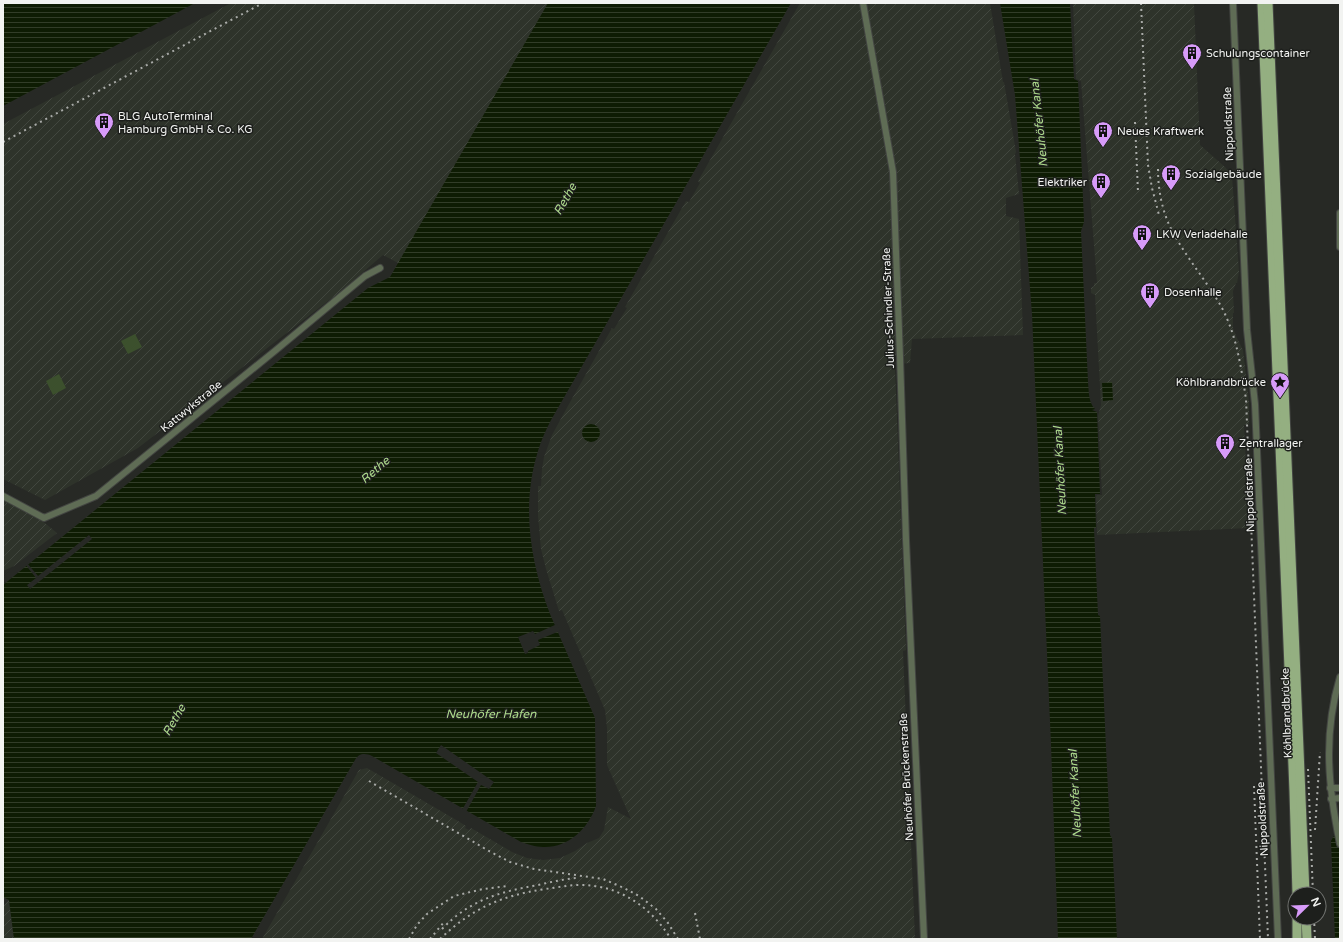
<svg xmlns="http://www.w3.org/2000/svg" width="1343" height="942" font-family="'Varela Round',sans-serif">
	<style>
		.industrial { fill: url(#industrial-furrows) }
		.grass { fill: #3c502d }
		.water { fill: url(#water-rules) }
		.pier { fill: #272925 }
		.lines { fill: none; stroke-linecap: round; stroke-linejoin: round }
		.street-casing { stroke: #434542; stroke-width: 8 }
		.primary-casing { stroke: #434542; stroke-width: 11 }
		.street { stroke: #5f6c55; stroke-width: 6 }
		.primary { stroke: #94af81; stroke-width: 9 }
		.rail { stroke: #a9aba8; stroke-width: 2; stroke-dasharray: 2 4; stroke-linecap: butt }
		.labels { text-anchor: middle; stroke-width: 3; stroke-linejoin: round; paint-order: stroke }
		.poi-label { font-size: 11px; fill: #f2f3f1; stroke: #1d1f1c; text-anchor: start }
		.street-label { font-size: 11px; fill: #f2f3f1; stroke: #1d1f1c }
		.water-label { font-size: 12px; font-style: italic; fill: #aedb8d; stroke: #1d1f1c }
	</style>
	<defs>
		<pattern id="industrial-furrows" width="10" height="10" patternUnits="userSpaceOnUse"><rect width="10" height="10" fill="#2e332a"/><path d="M-1 1l2-2M0 10L10 0M9 11l2-2" fill="none" stroke="#42473f"/></pattern>
		<pattern id="water-rules" width="6" height="5" patternUnits="userSpaceOnUse"><rect width="6" height="5" fill="#0e1c03"/><path d="M0 2.5h6" fill="none" stroke="#323d28"/></pattern>
	</defs>
	<rect width="100%" height="100%" fill="#272925"/>
	<g class="industrial">
		<polygon points="231,3 550,3 402,265 383,255 341,291 138,448 45,500 3,479 3,124"/>
		<polygon points="800,3 990,3 1003,82 1004,82 1016,152 1015,154 1019,194 1006,198 1006,216 1019,219 1023,335 912,339 910,363 897,364 896,356 893,356 895,368 906,650 903,651 915,939 262,939 359,770 367,768 458,821 466,826 465,828 469,830 471,828 512,852 527,858 543,860 560,858 575,851 587,843 599,838 604,830 608,807 631,819 607,765 607,728 605,710 562,610 559,611 546,569 541,549 538,516 538,486 541,486 542,469 544,457 552,435 569,404 612,328 614,329 627,308 625,307 686,201 689,202 700,183 698,181"/>
		<polygon points="1073,3 1194,3 1200,145 1225,167 1232,176 1239,272 1237,283 1236,283 1233,291 1234,313 1233,313 1233,328 1236,336 1243,350 1249,402 1249,424 1244,425 1249,528 1097,535 1096,497 1097,495 1102,495 1098,416 1101,405 1095,295 1091,293 1091,288 1094,286 1094,283 1097,283 1081,81 1076,79"/>
		<polygon points="3,497 34,514 57,533 14,566 3,571"/>
		<polygon points="9,900 14,939 3,939 3,906"/>
	</g>
	<g class="grass">
		<polygon points="135,334 142,347 128,354 121,341"/>
		<polygon points="59,374 66,388 53,395 46,381"/>
	</g>
	<g class="water">
		<polygon points="3,3 195,3 3,106"/>
		<path d="M 548,3 L 791,3 L 551,420 C 546,430 541,440 538,451 C 521,505 530,562 550,614 L 595,718 L 596,806 C 588,829 568,848 543,847 C 535,847 528,844 521,842 L 372,756 C 365,753 359,753 355,760 L 251,939 L 14,939 L 9,900 L 3,897 L 3,585 L 368,288 L 390,277 Z"/>
		<path d="M 1000,3 L 1070,3 L 1074,79 L 1078,81 L 1084,222 L 1081,231 L 1088,382 C 1089,391 1088,402 1095,409 L 1092,410 L 1097,412 L 1100,494 L 1095,494 L 1096,528 L 1094,528 L 1098,615 L 1100,616 L 1110,835 L 1112,838 L 1117,939 L 1058,939 L 1051,744 L 1032,314 L 1015,95 Z"/>
		<polygon points="1112,382 1113,400 1103,401 1102,383"/>
		<circle cx="591" cy="433" r="9"/>
		<polygon points="1340,832 1340,939 1335,939 1331,841 1335,834"/>
	</g>
	<g class="pier">
		<polygon points="89,535 92,539 30,589 27,585 36,578 25,564 27,563 38,576"/>
		<polygon points="557,624 560,631 538,640 540,645 528,651 528,653 525,654 518,637 533,631 535,634"/>
		<polygon points="441,745 494,782 489,789 481,785 466,812 462,810 478,782 436,753"/>
	</g>
	<g class="lines">
		<g class="street-casing">
			<g id="street">
				<polyline points="863,3 893,172 900,357 906,540 924,939"/>
				<polyline points="1233,3 1247,330 1255,404 1278,939"/>
				<polyline points="1340,213 1340,247"/>
				<polyline points="3,496 44,518 96,496 276,350 365,276 380,268"/>
				<path d="M 1340,677 C 1323,734 1328,787 1340,844"/>
				<polyline points="1330,788 1340,788"/>
				<polyline points="1331,799 1340,798"/>
			</g>
		</g>
		<g class="primary-casing">
			<g id="primary">
				<polyline points="1262,3 1294,791 1297,894"/>
				<polyline points="1268,3 1305,894"/>
				<polyline points="1297,918 1297,939"/>
				<polyline points="1306,918 1307,939"/>
			</g>
		</g>
		<use href="#street" class="street"/>
		<use href="#primary" class="primary"/>
		<g class="rail">
			<polyline points="1141,3 1148,165 1152,188 1159,215"/>
			<polyline points="1135,122 1138,192"/>
			<polyline points="3,142 263,3"/>
			<path d="M 1158,169 C 1158,192 1163,216 1175,236 C 1189,261 1208,283 1222,308 C 1237,337 1241,367 1246,399 L 1268,939"/>
			<polyline points="1308,769 1313,894"/>
			<polyline points="369,781 489,851 510,862 534,869 603,879 624,888 639,896 656,909 668,923 678,939"/>
			<polyline points="1254,786 1260,939"/>
			<polyline points="1315,830 1320,752"/>
			<polyline points="695,913 700,939"/>
			<polyline points="1314,918 1315,939"/>
			<path d="M 442,929 C 470,900 499,892 538,885 C 551,882 564,879 577,878"/>
			<polyline points="409,939 417,925 427,914 454,896 483,889 507,886"/>
			<polyline points="430,939 444,922"/>
			<path d="M 440,939 C 473,908 500,896 545,889 C 556,888 567,885 578,885 C 618,884 650,906 671,939"/>
		</g>
	</g>
	<defs>
		<g id="building-pin" transform="scale(1)"><path d="M0 17L-7.5 6A9.5 9.5 0 1 1 7.5 6Z" fill="#d79bf9" stroke="#1d1f1c"/><path d="M-4-6H4V6H1V3H-1V6H-4ZM-2.5-4.3h1.7v1.8h-1.7ZM.8-4.3h1.7v1.8H.8ZM-2.5-1h1.7V.8h-1.7ZM.8-1h1.7V.8H.8Z" fill="#111"/></g>
		<g id="sight-pin" transform="scale(1)"><path d="M0 17L-7.5 6A9.5 9.5 0 1 1 7.5 6Z" fill="#d79bf9" stroke="#1d1f1c"/><path d="M0-6L1.8-2.2L6-1.7L2.9 1.2L3.7 5.4L0 3.3L-3.7 5.4L-2.9 1.2L-6-1.7L-1.8-2.2Z" fill="#111"/></g>
	</defs>
	<g fill-rule="evenodd">
		<use href="#building-pin" x="1192" y="53"/>
		<use href="#building-pin" x="104" y="122"/>
		<use href="#building-pin" x="1103" y="131"/>
		<use href="#building-pin" x="1171" y="174"/>
		<use href="#building-pin" x="1101" y="182"/>
		<use href="#building-pin" x="1142" y="234"/>
		<use href="#building-pin" x="1150" y="292"/>
		<use href="#sight-pin" x="1280" y="382"/>
		<use href="#building-pin" x="1225" y="443"/>
	</g>
	<g class="labels">
		<g class="poi-label">
			<text x="1206" y="57">Schulungscontainer</text>
			<text x="118" y="120">BLG AutoTerminal<tspan x="118" dy="13">Hamburg GmbH &amp; Co. KG</tspan></text>
			<text x="1117" y="135">Neues Kraftwerk</text>
			<text x="1185" y="178">Sozialgebäude</text>
			<text x="1087" y="186" text-anchor="end">Elektriker</text>
			<text x="1156" y="238">LKW Verladehalle</text>
			<text x="1164" y="296">Dosenhalle</text>
			<text x="1266" y="386" text-anchor="end">Köhlbrandbrücke</text>
			<text x="1239" y="447">Zentrallager</text>
		</g>
		<g class="street-label">
			<text transform="translate(1228 124) rotate(-92)" y="4">Nippoldstraße</text>
			<text transform="translate(888 308) rotate(-92)" y="4">Julius-Schindler-Straße</text>
			<text transform="translate(191 406) rotate(-39)" y="4">Kattwykstraße</text>
			<text transform="translate(1249 495) rotate(-92)" y="4">Nippoldstraße</text>
			<text transform="translate(1286 713) rotate(-92)" y="4">Köhlbrandbrücke</text>
			<text transform="translate(906 777) rotate(-93)" y="4">Neuhöfer Brückenstraße</text>
			<text transform="translate(1262 819) rotate(-93)" y="4">Nippoldstraße</text>
		</g>
		<g class="water-label">
			<text transform="translate(1039 123) rotate(-96)" y="4">Neuhöfer Kanal</text>
			<text transform="translate(565 199) rotate(-61)" y="4">Rethe</text>
			<text transform="translate(375 470) rotate(-41)" y="4">Rethe</text>
			<text transform="translate(1060 471) rotate(-93)" y="4">Neuhöfer Kanal</text>
			<text x="491" y="718">Neuhöfer Hafen</text>
			<text transform="translate(174 720) rotate(-60)" y="4">Rethe</text>
			<text transform="translate(1075 794) rotate(-93)" y="4">Neuhöfer Kanal</text>
		</g>
	</g>
	<rect width="1343" height="942" fill="none" stroke="#f2f3f1" stroke-width="8"/>
	<g transform="translate(1307 906) rotate(67)"><circle r="19" fill="#1d1f1c" stroke="#727471"/>
	<path d="M0-3L7 15L0 10L-7 15Z" fill="#d79bf9"/>
	<text y="-6" font-size="11" font-weight="bold" text-anchor="middle" fill="#f2f3f1">N</text>
	</g>
</svg>
